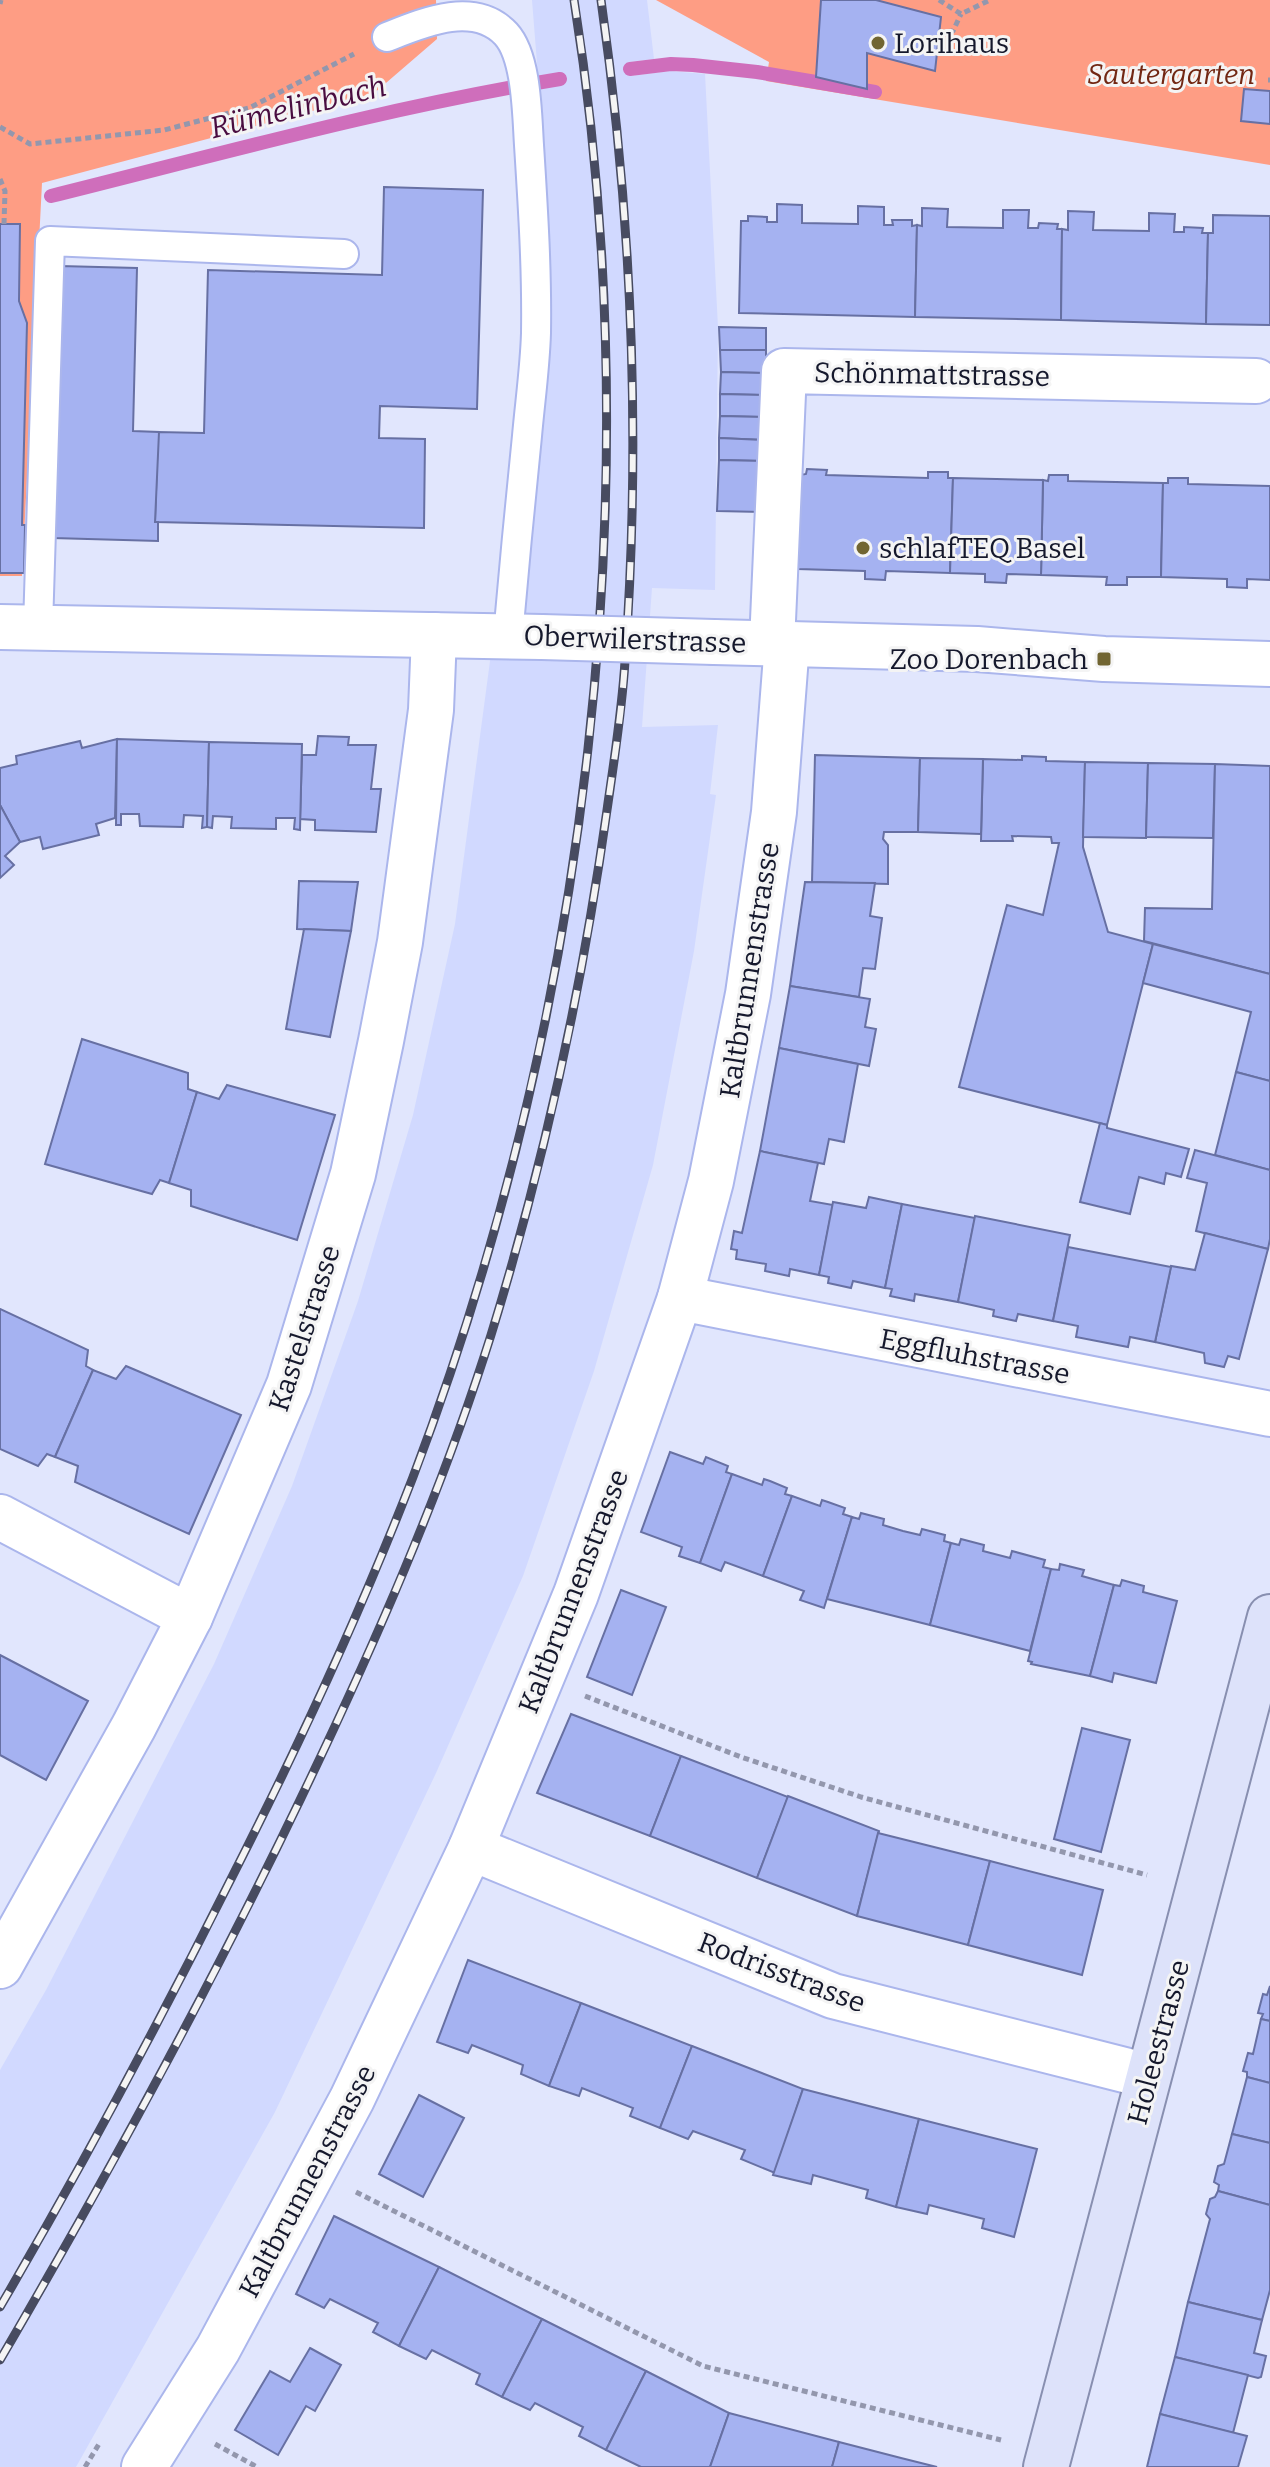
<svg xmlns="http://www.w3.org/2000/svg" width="1270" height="2467" font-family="Bitter,serif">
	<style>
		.built { fill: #d1d9ff }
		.green { fill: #fe9d84 }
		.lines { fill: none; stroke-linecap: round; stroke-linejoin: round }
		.stream { stroke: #cf6ebb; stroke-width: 14 }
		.building { fill: #a5b2f1; stroke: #6770a3; stroke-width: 2 }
		.service-casing { stroke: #abb6ec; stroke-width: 32 }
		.minor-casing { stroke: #abb6ec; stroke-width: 48 }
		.secondary-casing { stroke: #abb6ec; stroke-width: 48 }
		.primary-casing { stroke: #888fb0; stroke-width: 48 }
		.path { stroke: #9397ad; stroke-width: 5; stroke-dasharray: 6 4; stroke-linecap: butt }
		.service { stroke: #fff; stroke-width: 28 }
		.minor { stroke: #fff; stroke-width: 44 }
		.secondary { stroke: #fff; stroke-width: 44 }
		.primary { stroke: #dde2fa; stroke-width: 44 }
		.rail-casing { stroke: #474b60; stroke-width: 9 }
		.rail { stroke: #f4f4f4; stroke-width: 6; stroke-dasharray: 18; stroke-linecap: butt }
		.secondary-bridge-casing { stroke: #abb6ec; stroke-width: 48; stroke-linecap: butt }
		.secondary-bridge { stroke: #fff; stroke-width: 44 }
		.poi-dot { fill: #716532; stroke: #f4f4f4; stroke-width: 3 }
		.labels { text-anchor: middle; stroke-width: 6; stroke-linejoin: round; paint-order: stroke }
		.poi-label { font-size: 28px; fill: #15182c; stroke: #f4f4f4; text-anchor: start }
		.park-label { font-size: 28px; font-style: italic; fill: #722713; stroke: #f4f4f4 }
		.street-label { font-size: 28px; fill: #15182c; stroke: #f4f4f4 }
		.water-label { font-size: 30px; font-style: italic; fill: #4a0d40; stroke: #f4f4f4 }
	</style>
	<rect width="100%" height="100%" fill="#e1e6fd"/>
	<polygon class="built" points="532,0 647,0 654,59 629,62 631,76 670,71 705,74 718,327 715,590 652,588 642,727 718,725 710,794 716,795 694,951 653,1165 594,1371 523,1576 436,1773 275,2112 76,2467 0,2467 0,2070 46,1990 214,1664 292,1486 358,1301 413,1115 455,924 500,586 526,584 550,246 541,88 560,85 559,73 538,76"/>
	<g class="green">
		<polygon points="0,0 436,0 437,39 372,95 42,183 22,576 0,576"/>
		<polygon points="656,0 1270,0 1270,165 766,81 769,62"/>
	</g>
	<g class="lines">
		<g class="stream">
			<polyline points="630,69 671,64 693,65 757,72 875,92"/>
			<path d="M 51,196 C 220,154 388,107 560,79"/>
		</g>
	</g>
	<g class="building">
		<polygon points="821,0 876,0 941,17 935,71 867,53 867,89 816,77"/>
		<polygon points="1244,89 1270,91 1270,124 1241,121"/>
		<polygon points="384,187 483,190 477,409 380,406 379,438 425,439 424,528 155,522 158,432 204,433 208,270 382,275"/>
		<polygon points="777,204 802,205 802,223 858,224 858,206 884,207 884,225 893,225 892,220 912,220 912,226 917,225 915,317 739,313 741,221 748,221 748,216 767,217 767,222 777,222"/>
		<polygon points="922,208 948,209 947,227 1003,228 1003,210 1029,210 1028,228 1038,228 1039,223 1058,224 1057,229 1062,229 1061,320 915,317 917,225 922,226"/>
		<polygon points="1068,211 1094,212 1093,230 1149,231 1149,213 1175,214 1174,232 1184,232 1184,227 1203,228 1202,233 1208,233 1206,324 1061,320 1062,229 1068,230"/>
		<polygon points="1213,215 1270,216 1270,325 1206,324 1208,233 1213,233"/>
		<polygon points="0,224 20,224 19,301 27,323 22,525 25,525 24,573 0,573"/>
		<polygon points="60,266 137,268 133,431 159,432 155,522 158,522 158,541 53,538"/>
		<polygon points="719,327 766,328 766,350 720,350"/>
		<polygon points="720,350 766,350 766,373 721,372"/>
		<polygon points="721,372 766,373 765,395 720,394"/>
		<polygon points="720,394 765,395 765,417 720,416"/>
		<polygon points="720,416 765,417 764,440 719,438"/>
		<polygon points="719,438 764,440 764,461 719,460"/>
		<polygon points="719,460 764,461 762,512 717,511"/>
		<polygon points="807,469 827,470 826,475 928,478 928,472 948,472 948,478 953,478 950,573 886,571 885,580 865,579 865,571 798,569 800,475 806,474"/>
		<polygon points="1049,475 1068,475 1068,481 1163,483 1161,577 1127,577 1127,585 1106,585 1107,577 1041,575 1043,480 1048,481"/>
		<polygon points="953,478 1043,480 1041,575 1007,574 1006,583 985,582 985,574 950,573"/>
		<polygon points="1168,478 1188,478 1188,484 1270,486 1270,580 1247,579 1247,588 1227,587 1227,579 1161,577 1163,483 1168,483"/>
		<polygon points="318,736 349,737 348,745 376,745 371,789 381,789 376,832 315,830 315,820 300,819 302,755 316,755"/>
		<polygon points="117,739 115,818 96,824 99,835 43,849 40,837 20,842 0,805 0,768 17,764 16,756 50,748 80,741 82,748"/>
		<polygon points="117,739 209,742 207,827 202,828 203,816 184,815 183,827 140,826 139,814 121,814 121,825 116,825"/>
		<polygon points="209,742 302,744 300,830 294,829 295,818 276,818 276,829 231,828 232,817 213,816 212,828 207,827"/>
		<polygon points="815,755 920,758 918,832 884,832 883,839 888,845 888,884 812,882"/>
		<polygon points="1022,756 1046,757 1046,761 1085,762 1083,847 1108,932 1153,944 1107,1125 959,1087 1007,905 1043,915 1059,843 1052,843 1051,837 1012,836 1013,841 981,841 983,759 1022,760"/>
		<polygon points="920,758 983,759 981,834 918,832"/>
		<polygon points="1085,762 1148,763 1146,838 1083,837"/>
		<polygon points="1148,763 1215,764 1213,838 1146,837"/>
		<polygon points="1215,764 1270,766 1270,974 1144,941 1145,908 1212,909"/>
		<polygon points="0,805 20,842 5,856 14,865 0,878"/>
		<polygon points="299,881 358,882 351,931 297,929"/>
		<polygon points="805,882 875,883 870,916 882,918 875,969 863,968 859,997 790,986"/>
		<polygon points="304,929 351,931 330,1037 286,1029"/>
		<polygon points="1153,944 1270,974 1270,1081 1236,1072 1251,1012 1143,983"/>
		<polygon points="790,986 870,999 865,1027 876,1029 869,1066 779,1048"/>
		<polygon points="82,1039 188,1073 188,1089 197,1092 169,1183 160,1180 152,1194 45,1164"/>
		<polygon points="779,1048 858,1064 844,1142 829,1139 824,1164 760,1151"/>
		<polygon points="1236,1072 1270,1081 1270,1170 1215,1155"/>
		<polygon points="227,1085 335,1115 297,1240 191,1206 191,1190 169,1183 197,1092 219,1099"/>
		<polygon points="1100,1123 1107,1125 1107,1128 1189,1149 1181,1177 1166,1173 1164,1184 1139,1177 1130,1214 1080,1202"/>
		<polygon points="1195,1150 1270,1170 1270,1239 1268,1249 1196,1231 1207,1183 1187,1178"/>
		<polygon points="760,1151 818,1163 810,1201 833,1205 819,1275 790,1269 789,1276 765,1271 766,1264 736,1259 737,1250 731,1249 734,1231 742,1233"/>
		<polygon points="869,1197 902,1204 885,1288 853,1281 851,1288 828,1283 829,1277 819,1275 833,1202 866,1208"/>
		<polygon points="902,1204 975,1218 958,1302 915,1294 914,1301 890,1296 892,1289 885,1288"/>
		<polygon points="975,1216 1070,1235 1053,1321 1018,1314 1016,1321 993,1316 994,1310 958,1302"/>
		<polygon points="1205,1233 1268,1249 1239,1359 1228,1356 1224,1367 1205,1363 1204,1353 1155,1342 1171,1266 1195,1270"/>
		<polygon points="1068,1247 1171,1267 1155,1342 1130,1337 1128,1347 1076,1337 1078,1326 1053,1321"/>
		<polygon points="0,1309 88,1350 86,1366 93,1370 55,1457 47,1454 38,1466 0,1449"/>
		<polygon points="126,1366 241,1415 189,1534 75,1482 78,1466 55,1457 93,1370 116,1379"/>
		<polygon points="670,1452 703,1464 706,1457 728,1466 726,1472 732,1474 700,1563 679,1556 682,1547 641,1532"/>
		<polygon points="732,1474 762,1485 764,1479 770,1481 787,1488 785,1494 792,1496 763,1576 725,1562 721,1571 700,1563"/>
		<polygon points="792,1496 820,1506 822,1500 828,1502 845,1508 843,1514 852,1517 824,1608 800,1600 804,1591 763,1576"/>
		<polygon points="861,1513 884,1519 883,1525 903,1531 920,1535 922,1529 945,1535 944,1541 951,1543 930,1625 827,1599 852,1517 859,1519"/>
		<polygon points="961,1539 984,1545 983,1551 1010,1558 1012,1551 1045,1560 1043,1567 1051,1569 1030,1651 930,1625 951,1543 959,1545"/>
		<polygon points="1060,1564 1084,1570 1082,1576 1114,1585 1090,1676 1031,1664 1032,1662 1028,1661 1051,1569 1059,1570"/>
		<polygon points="1122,1580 1144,1586 1143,1592 1177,1601 1156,1683 1114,1673 1112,1682 1090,1676 1114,1585 1120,1586"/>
		<polygon points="621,1590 666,1607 632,1695 587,1677"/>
		<polygon points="0,1655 88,1701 46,1780 0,1755"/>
		<polygon points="571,1714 681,1756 650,1836 537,1793"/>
		<polygon points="1082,1728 1130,1740 1101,1852 1054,1839"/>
		<polygon points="681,1756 788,1797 757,1878 650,1836"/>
		<polygon points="788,1796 879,1831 857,1916 757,1878"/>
		<polygon points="878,1833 990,1861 968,1945 857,1916"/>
		<polygon points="990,1861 1103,1890 1082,1975 968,1945"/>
		<polygon points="468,1960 581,2003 549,2086 521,2074 523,2065 472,2045 468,2053 437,2042"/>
		<polygon points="1270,1986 1270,2021 1261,2019 1263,2014 1258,2013 1263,1994 1267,1995"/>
		<polygon points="581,2003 692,2046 660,2128 630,2116 633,2108 582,2088 579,2096 549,2086"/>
		<polygon points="1261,2019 1270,2021 1270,2083 1247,2077 1247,2072 1243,2071 1248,2053 1253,2054"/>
		<polygon points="692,2046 803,2089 775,2173 741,2159 745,2150 693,2131 688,2139 660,2128"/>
		<polygon points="1247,2077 1270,2083 1270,2143 1232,2134"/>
		<polygon points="803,2089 919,2119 896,2207 866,2198 868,2190 813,2175 811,2184 773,2175"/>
		<polygon points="419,2095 464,2118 423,2197 379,2174"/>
		<polygon points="919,2119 1037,2149 1014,2237 982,2228 984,2219 929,2205 927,2214 896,2207"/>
		<polygon points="1232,2134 1270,2143 1270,2205 1218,2191 1219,2185 1214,2182 1218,2166 1224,2164"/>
		<polygon points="1218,2191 1270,2205 1270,2290 1262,2320 1188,2302 1210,2219 1206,2214 1210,2199 1215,2197"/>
		<polygon points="334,2216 439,2267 399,2346 373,2332 378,2323 330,2299 324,2308 296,2294"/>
		<polygon points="439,2267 542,2319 502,2397 476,2384 480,2374 432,2350 426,2359 399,2346"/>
		<polygon points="1188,2302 1262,2320 1254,2353 1266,2356 1261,2377 1258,2378 1175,2357"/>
		<polygon points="542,2319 646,2371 606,2450 579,2436 583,2427 535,2403 530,2410 502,2397"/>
		<polygon points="310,2348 341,2365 315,2411 306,2406 278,2455 235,2430 270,2371 290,2382"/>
		<polygon points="1175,2357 1248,2375 1233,2433 1160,2414"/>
		<polygon points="646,2371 729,2413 710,2467 641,2467 606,2450"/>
		<polygon points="729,2413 839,2442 832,2467 710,2467"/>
		<polygon points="1160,2414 1247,2436 1238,2467 1147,2467"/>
		<polygon points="839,2442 901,2458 937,2467 832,2467"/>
	</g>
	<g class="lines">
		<g class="service-casing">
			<g id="service">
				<path d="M 387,37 C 422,23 474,0 506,34 C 527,57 527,115 529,145 C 533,208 537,270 536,333 C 535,367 530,402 527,436 C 520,503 514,569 508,636"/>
				<polyline points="38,627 50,241 344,254"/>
			</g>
		</g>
		<g class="minor-casing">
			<g id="minor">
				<polyline points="772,643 784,371 1256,381"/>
				<polyline points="680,1298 1270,1414"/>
				<polyline points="0,1517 190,1617"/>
				<polyline points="471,1848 833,1996 1148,2076"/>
				<polyline points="0,1966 134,1726 190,1617 289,1385 353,1174 381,1041 400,942 431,710 434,635"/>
				<polyline points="144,2467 218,2349 352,2099 471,1848 576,1594 680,1298 711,1181 748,994 774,812 787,643"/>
			</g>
		</g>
		<g class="secondary-casing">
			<g id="secondary">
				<polyline points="0,627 542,637"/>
				<polyline points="714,642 977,649 1104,659 1270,664"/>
			</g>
		</g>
		<g class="primary-casing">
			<polyline id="primary" points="1046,2467 1270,1617"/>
		</g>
		<g class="path">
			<polyline points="939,0 961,14 990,0"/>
			<polyline points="0,4 1,0"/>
			<polyline points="939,33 953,31 961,14"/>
			<polyline points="1268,80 1270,80"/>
			<polyline points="0,127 30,144 164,130 249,108 354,54"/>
			<polyline points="0,179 5,191 4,224"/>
			<polyline points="585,1696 741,1757 861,1797 1147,1875"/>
			<polyline points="356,2192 703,2366 1001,2440"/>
			<polyline points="215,2444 257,2467"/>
			<polyline points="85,2467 99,2444"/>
		</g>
		<use href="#service" class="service"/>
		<use href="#minor" class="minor"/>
		<use href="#secondary" class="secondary"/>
		<use href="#primary" class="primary"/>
		<g class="rail-casing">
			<g id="rail">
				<path d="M 0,2307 C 82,2166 159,2023 232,1877 C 298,1747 360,1614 413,1477 C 588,1017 651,487 574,0"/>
				<path d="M 0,2360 C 107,2176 209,1990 301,1798 C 373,1648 441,1494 491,1335 C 544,1163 582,989 607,810 C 614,761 622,711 625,661 C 641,441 632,218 601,0"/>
			</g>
		</g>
		<use href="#rail" class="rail"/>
		<g class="secondary-bridge-casing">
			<polyline id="secondary-bridge" points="542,637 714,642"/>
		</g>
		<use href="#secondary-bridge" class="secondary-bridge"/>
	</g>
	<g class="poi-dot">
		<circle cx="878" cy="43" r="8"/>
		<circle cx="863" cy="548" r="8"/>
		<rect x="1096" y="651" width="16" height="16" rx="4"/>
	</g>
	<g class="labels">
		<g class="poi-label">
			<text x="894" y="53">Lorihaus</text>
			<text x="879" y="558">schlafTEQ Basel</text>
			<text x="1088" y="669" text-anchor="end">Zoo Dorenbach</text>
		</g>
		<g class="park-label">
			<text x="1171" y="84">Sautergarten</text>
		</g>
		<g class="street-label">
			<text transform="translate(932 374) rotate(1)" y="10">Schönmattstrasse</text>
			<text transform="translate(635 639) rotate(2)" y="10">Oberwilerstrasse</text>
			<text transform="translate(749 970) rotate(-81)" y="10">Kaltbrunnenstrasse</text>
			<text transform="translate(304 1328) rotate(-72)" y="10">Kastelstrasse</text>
			<text transform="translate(975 1356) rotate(11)" y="10">Eggfluhstrasse</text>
			<text transform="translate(573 1591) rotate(-69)" y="10">Kaltbrunnenstrasse</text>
			<text transform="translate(782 1972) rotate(21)" y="10">Rodrisstrasse</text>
			<text transform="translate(1158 2042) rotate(-75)" y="10">Holeestrasse</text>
			<text transform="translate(307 2181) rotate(-62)" y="10">Kaltbrunnenstrasse</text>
		</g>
		<g class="water-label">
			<text transform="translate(298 107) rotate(-14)" y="10">Rümelinbach</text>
		</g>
	</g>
</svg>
